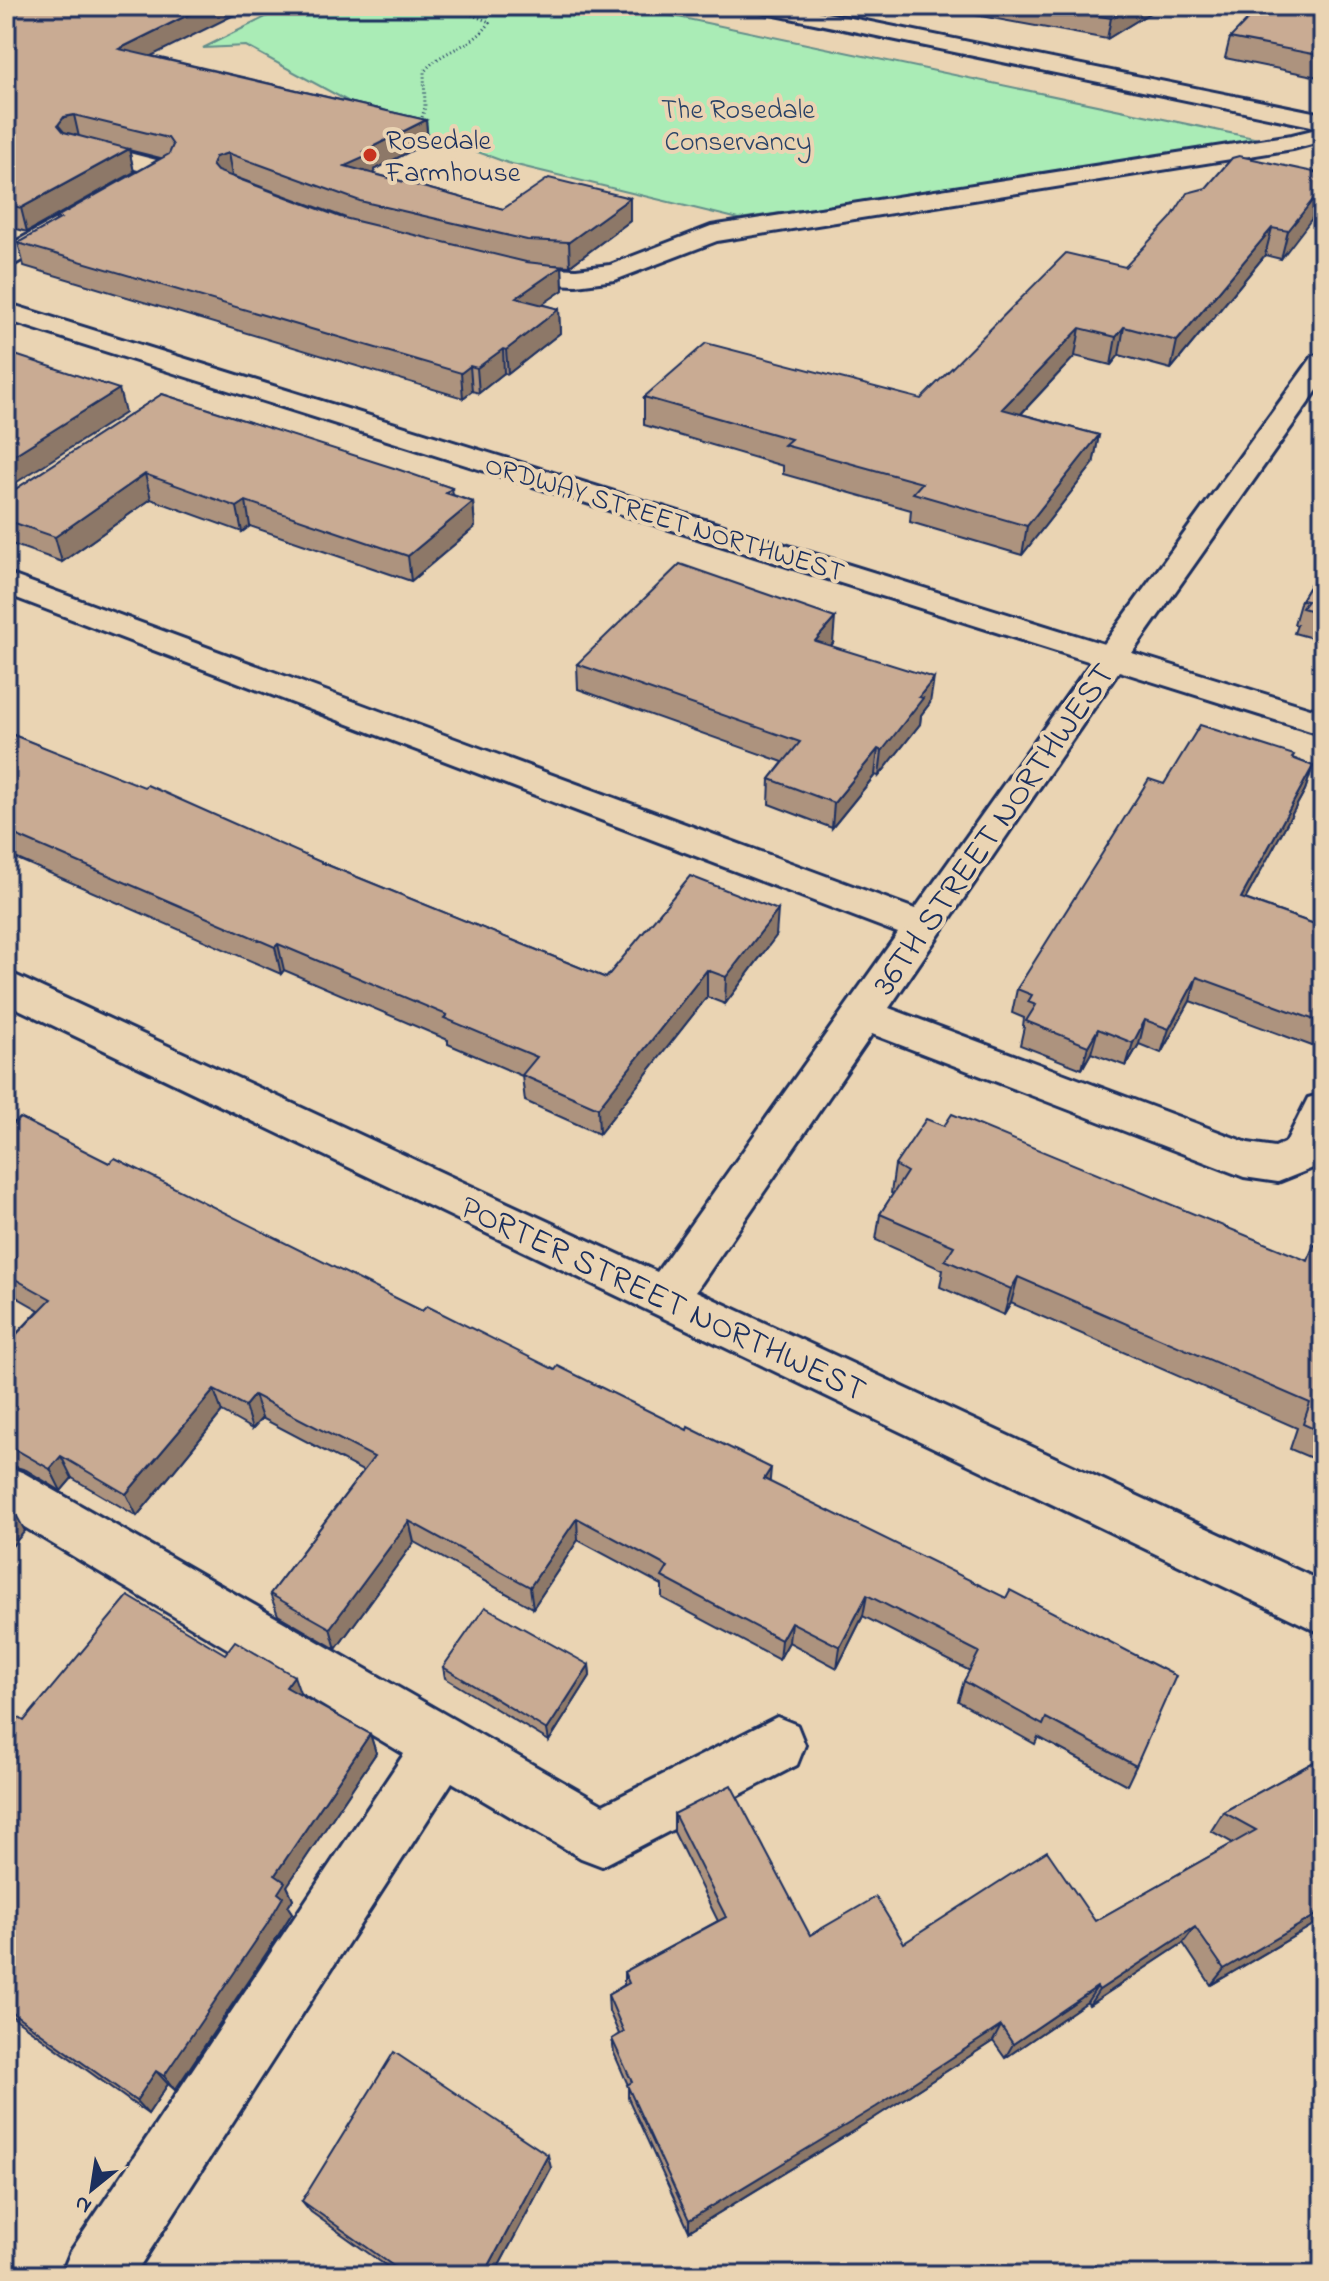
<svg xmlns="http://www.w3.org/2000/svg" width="1329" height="2281" font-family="'Indie Flower',sans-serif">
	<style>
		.green { fill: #aaecb6; stroke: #628e8a; stroke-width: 2 }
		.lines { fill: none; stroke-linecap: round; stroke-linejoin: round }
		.minor-casing { stroke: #1b2f5e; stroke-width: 6 }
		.path { stroke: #1b2f5e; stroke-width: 3; stroke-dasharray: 1 3; stroke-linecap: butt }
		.minor { fill: #ead4b3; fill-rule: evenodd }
		.wall { fill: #ad937e; stroke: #1b2f5e; stroke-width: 2; fill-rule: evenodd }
		.shaded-wall { fill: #8d7867; stroke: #1b2f5e; stroke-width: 2 }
		.building { fill: #c9ab93; stroke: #1b2f5e; stroke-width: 2 }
		.poi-dot { fill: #c8321e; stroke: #ead4b3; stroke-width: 3 }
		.labels { text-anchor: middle; stroke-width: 8; stroke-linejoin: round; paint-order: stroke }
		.far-park-label { font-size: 28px; fill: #294267; stroke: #ead4b3 }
		.far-poi-label { font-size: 28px; fill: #1b2f5e; stroke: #ead4b3; text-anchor: start }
		.far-street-label { font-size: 28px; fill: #1b2f5e; stroke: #ead4b3 }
		.street-label { font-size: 34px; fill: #1b2f5e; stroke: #ead4b3 }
	</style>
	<rect width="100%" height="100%" fill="#ead4b3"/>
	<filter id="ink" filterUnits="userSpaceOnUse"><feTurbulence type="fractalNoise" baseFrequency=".0125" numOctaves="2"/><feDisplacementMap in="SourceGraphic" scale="16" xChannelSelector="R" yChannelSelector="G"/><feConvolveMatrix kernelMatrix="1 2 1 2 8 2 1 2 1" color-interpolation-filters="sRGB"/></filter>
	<g filter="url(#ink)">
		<polygon class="green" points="288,6 626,6 1268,141 739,219 508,163 366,111 246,46 203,48"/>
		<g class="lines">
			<g class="minor-casing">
				<g id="minor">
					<polygon points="751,6 792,6 1323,114 1323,141 1293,149 717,241 615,280 576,285 528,283 493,275 489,269 493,263 502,261 528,267 576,269 610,265 711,226 1292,135 1321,128 761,12"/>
					<polygon points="78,140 172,164 175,169 172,174 15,264 6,266 6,247 142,171 70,152 66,147 70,142"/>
					<polygon points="6,303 1104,644 1313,356 1323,354 1323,382 1132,653 1323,712 1323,735 1119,671 889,1008 1248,1143 1275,1147 1286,1142 1308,1098 1323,1094 1323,1156 1318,1166 1278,1182 1244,1177 872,1034 696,1291 1323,1582 1323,1634 6,1003 6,971 657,1272 898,933 6,594 6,573 915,909 1091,662 6,320"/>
					<polygon points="6,1466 24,1473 603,1805 777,1717 797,1725 805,1745 797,1765 602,1866 581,1858 452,1782 134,2275 61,2275 71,2251 404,1754 6,1516"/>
				</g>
			</g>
			<path class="path" d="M 421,121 L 425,107 L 424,72 C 442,48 474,48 490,22 L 467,13 L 472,6"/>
			<use href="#minor" class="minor"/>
		</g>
		<g class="wall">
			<path d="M 6,6 L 152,56 L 426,120 L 428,142 L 374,170 L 375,174 L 503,209 L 630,198 L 630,221 L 570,266 L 553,265 L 562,266 L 563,290 L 542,304 L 559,309 L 560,333 L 508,374 L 504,373 L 479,393 L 472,391 L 463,398 L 24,266 L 18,243 L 56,221 L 55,218 L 161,158 L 129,150 L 134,172 L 27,232 L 6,226 ZM 232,176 L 346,218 L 340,217 Z"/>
			<polygon points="910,6 1161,6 1107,39 948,10 945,13"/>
			<polygon points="1323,6 1323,78 1225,58 1230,38"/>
			<polygon points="1323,174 1281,259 1265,255 1171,369 1119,355 1111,365 1075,356 1021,414 1099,435 1093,464 1022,555 910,522 911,510 783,474 783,466 644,425 644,397 921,399 1125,267"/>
			<polygon points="162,394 452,488 453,495 473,502 475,527 411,581 250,526 242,532 151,499 62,562 6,542 6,492 11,492"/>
			<polygon points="1323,563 1323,641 1294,633 1297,625 1294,624 1301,600"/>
			<polygon points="833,643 831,646 930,703 921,715 920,724 879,776 875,775 832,828 769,804 770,779 783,762 578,689 577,664"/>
			<polygon points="6,732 325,864 606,978 776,936 725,1004 707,997 599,1134 525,1101 522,1076 448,1044 448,1040 284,970 281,974 6,854"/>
			<polygon points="1292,758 1313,766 1305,790 1245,899 1323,927 1323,1050 1190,1001 1161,1053 1139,1044 1126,1066 1091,1053 1082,1069 1020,1045 1024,1027 1023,1026 1024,1018 1012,1013 1017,989 1164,784"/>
			<polygon points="6,1119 109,1163 422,1311 769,1482 1136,1766 1127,1785 1038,1737 1035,1744 958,1701 964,1681 970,1671 863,1616 837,1668 789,1642 779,1660 662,1598 662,1585 578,1540 533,1608 414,1542 336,1649 278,1615 270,1594 363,1471 262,1418 252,1429 222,1412 137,1516 72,1478 61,1491 26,1470 6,1464 6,1345 39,1310 13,1295 6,1281"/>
			<polygon points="944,1126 1307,1261 1314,1245 1323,1249 1323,1463 1290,1449 1297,1428 1011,1303 1004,1315 940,1287 943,1270 876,1240 880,1214 893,1194 891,1193 895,1165"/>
			<polygon points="1323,1151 1323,1174 1315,1171"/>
			<polygon points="225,1654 370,1734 376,1753 287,1886 293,1899 288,1907 292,1913 274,1942 175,2090 168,2084 148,2114 6,2012 6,1710 24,1721"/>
			<polygon points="589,1665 590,1676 549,1741 445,1678 443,1667"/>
			<polygon points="1323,1757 1323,1919 1211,1985 1183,1943 1089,2005 1087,2002 1005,2058 993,2041 871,2120 689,2231 628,2098 628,2085 614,2053 612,2039 619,2034 609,2011 608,1995 624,1985 624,1972 718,1921 674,1832 674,1814 810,1935 904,1943 1095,1921 1233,1843 1211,1831 1223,1812"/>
			<polygon points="551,2168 494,2275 399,2275 311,2212 302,2201"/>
		</g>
		<g class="shaded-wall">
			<polygon points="206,6 252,6 123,70 119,49"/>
			<polygon points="1131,6 1161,6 1107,39 1111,18"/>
			<polygon points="74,115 79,137 63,147 58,125 64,117"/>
			<polygon points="426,120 428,142 374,170 375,177 345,166 364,151"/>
			<polygon points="129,149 134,172 27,232 21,208"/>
			<polygon points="228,153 232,176 219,179 212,165 215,157"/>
			<polygon points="1323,187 1323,204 1281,259 1288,231"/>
			<polygon points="630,198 630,221 570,266 569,242"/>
			<polygon points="1272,228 1265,255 1171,369 1177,341"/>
			<polygon points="562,266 563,290 517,322 516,298"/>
			<polygon points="559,309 560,333 508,374 506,350"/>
			<polygon points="1124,327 1119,355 1111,365 1116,337"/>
			<polygon points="1080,328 1075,356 998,438 1002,409"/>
			<polygon points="503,349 504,373 479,393 477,368"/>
			<polygon points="470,366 472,391 463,398 461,373"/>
			<polygon points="119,389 125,413 6,489 6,460"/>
			<polygon points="1099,435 1093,464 1022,555 1027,526"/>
			<polygon points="145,474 151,499 62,562 55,537"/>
			<polygon points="246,501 250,526 242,532 237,507"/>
			<polygon points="473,502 475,527 411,581 408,556"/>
			<polygon points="835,618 833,643 813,666 815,641"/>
			<polygon points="934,678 930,703 921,715 920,724 879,776 882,751 919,697"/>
			<polygon points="878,749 875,775 832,828 834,803"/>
			<polygon points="1313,766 1305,790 1233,922 1241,898"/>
			<polygon points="778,910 776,936 725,1004 726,977"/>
			<polygon points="278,944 284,970 281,974 275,947"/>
			<polygon points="707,970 707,997 599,1134 598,1108"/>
			<polygon points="1197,977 1190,1001 1161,1053 1169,1029"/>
			<polygon points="1145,1020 1139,1044 1126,1066 1133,1043"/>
			<polygon points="1098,1029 1091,1053 1082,1069 1088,1046"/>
			<polygon points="1018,1277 1011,1303 1004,1315 1011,1289"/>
			<polygon points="214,1390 222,1412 137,1516 126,1494"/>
			<polygon points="254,1395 262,1418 252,1429 245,1406"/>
			<polygon points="61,1456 72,1478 61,1491 50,1469"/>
			<polygon points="771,1468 769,1490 764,1479"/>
			<polygon points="13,1509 25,1531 6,1553 6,1517"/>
			<polygon points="577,1518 578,1540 533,1608 530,1587"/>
			<polygon points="409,1521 414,1542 336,1649 330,1628"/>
			<polygon points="867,1595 863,1616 837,1668 840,1647"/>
			<polygon points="791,1622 789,1642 779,1660 781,1640"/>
			<polygon points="589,1665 590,1676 549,1741 547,1730"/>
			<polygon points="294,1676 301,1696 286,1687"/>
			<polygon points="370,1734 376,1753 287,1886 293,1899 288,1907 292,1913 274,1942 175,2090 164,2076 278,1893 275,1875"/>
			<polygon points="1323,1911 1323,1919 1211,1985 1224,1969"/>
			<polygon points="1195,1927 1183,1943 1089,2005 1099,1990"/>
			<polygon points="1097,1987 1087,2002 1005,2058 1013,2044"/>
			<polygon points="1001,2026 993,2041 871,2120 689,2231 689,2220"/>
			<polygon points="156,2071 168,2084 148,2114 136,2101"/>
			<polygon points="548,2155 551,2168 494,2275 484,2275"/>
		</g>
		<g class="building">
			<polygon points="6,6 206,6 119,49 426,120 364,151 372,154 345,166 503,209 549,178 630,198 569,242 527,240 360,201 228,153 215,157 212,165 217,171 340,217 526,262 562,266 516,298 559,309 506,350 503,349 477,368 470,366 461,373 18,243 60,219 55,218 169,154 173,145 168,138 74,115 64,117 58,125 64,132 129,149 21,208 6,204"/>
			<polygon points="1041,6 1131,6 1111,18"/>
			<polygon points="1261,6 1323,6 1323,56 1230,38"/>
			<polygon points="1239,156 1323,174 1323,187 1288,231 1272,228 1177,341 1124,327 1116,337 1080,328 1002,409 1099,435 1027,526 913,493 922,483 784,445 791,439 644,397 706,343 921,399 1066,253 1125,267 1171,218 1187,193 1206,188 1232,158"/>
			<polygon points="6,352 119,389 6,460"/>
			<polygon points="162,394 397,469 452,488 446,493 473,502 408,556 246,501 237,507 145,474 55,537 6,520 6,492 11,492"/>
			<polygon points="1323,563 1323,614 1302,608 1307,601 1301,600"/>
			<polygon points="680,564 835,618 815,641 934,678 919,697 923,698 882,751 878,749 834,803 770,779 800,742 577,664"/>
			<polygon points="1200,725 1294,755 1292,758 1313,766 1241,898 1323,927 1323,1023 1197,977 1169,1029 1145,1020 1133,1043 1098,1029 1088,1046 1026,1021 1036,1005 1028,1002 1032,995 1017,989 1149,779 1164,784"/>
			<polygon points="6,732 144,787 147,785 325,864 606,978 690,876 778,910 726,977 707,970 598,1108 522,1075 537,1057 444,1018 447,1015 278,944 275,947 6,831"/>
			<polygon points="952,1114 1308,1261 1314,1245 1323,1249 1323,1433 1303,1424 1310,1403 1018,1277 1011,1289 945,1260 954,1246 880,1214 907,1172 895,1165 926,1119 944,1126"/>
			<polygon points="20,1118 109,1163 115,1158 422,1311 427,1306 555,1370 558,1366 687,1430 688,1427 771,1468 764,1479 1006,1598 1010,1590 1176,1676 1136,1766 1046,1718 1043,1725 964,1681 979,1652 867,1595 840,1647 791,1622 781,1640 662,1577 668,1567 577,1518 530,1587 409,1521 330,1628 270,1594 374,1457 254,1395 245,1406 214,1390 126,1494 61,1456 50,1469 13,1448 6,1446 6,1345 51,1299 6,1274 6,1267 16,1257 6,1252 6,1119 14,1123"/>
			<polygon points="6,1505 13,1509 6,1517"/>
			<polygon points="128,1596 225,1654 235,1641 294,1676 286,1687 370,1734 275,1875 285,1882 278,1893 283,1897 266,1926 164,2076 156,2071 136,2101 6,2008 6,1710 24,1721"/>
			<polygon points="485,1607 589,1665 547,1730 443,1667"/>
			<polygon points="1323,1757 1323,1911 1224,1969 1195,1927 1099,1990 1097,1987 1013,2044 1001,2026 876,2107 689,2220 627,2085 632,2082 612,2039 624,2032 608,1995 629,1983 624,1972 726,1917 674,1814 731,1785 810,1935 876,1897 904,1943 1047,1851 1095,1921 1256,1830 1223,1812"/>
			<polygon points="394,2052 548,2155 484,2275 406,2275 302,2201"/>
		</g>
	</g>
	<circle class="poi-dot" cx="370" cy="155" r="8"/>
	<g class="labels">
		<g class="far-park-label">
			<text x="738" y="118">The Rosedale<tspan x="738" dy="32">Conservancy</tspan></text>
		</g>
		<g class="far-poi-label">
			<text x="386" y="149">Rosedale<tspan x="386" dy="32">Farmhouse</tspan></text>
		</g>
		<g class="far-street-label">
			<text transform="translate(665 517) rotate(17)" y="10">ORDWAY STREET NORTHWEST</text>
		</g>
		<g class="street-label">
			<text transform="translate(992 828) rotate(-55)" y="12">36TH STREET NORTHWEST</text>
			<text transform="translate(664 1297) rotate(25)" y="12">PORTER STREET NORTHWEST</text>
		</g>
	</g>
	<rect width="1329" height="2281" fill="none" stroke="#ead4b3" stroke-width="32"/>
	<rect x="16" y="16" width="1297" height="2249" fill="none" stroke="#1b2f5e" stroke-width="3" filter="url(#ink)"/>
	<g transform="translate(92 2189) rotate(210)" stroke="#ead4b3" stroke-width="6" paint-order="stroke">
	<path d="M0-6L14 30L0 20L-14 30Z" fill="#1b2f5e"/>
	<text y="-12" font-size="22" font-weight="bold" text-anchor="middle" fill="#1b2f5e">N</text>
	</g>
</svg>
